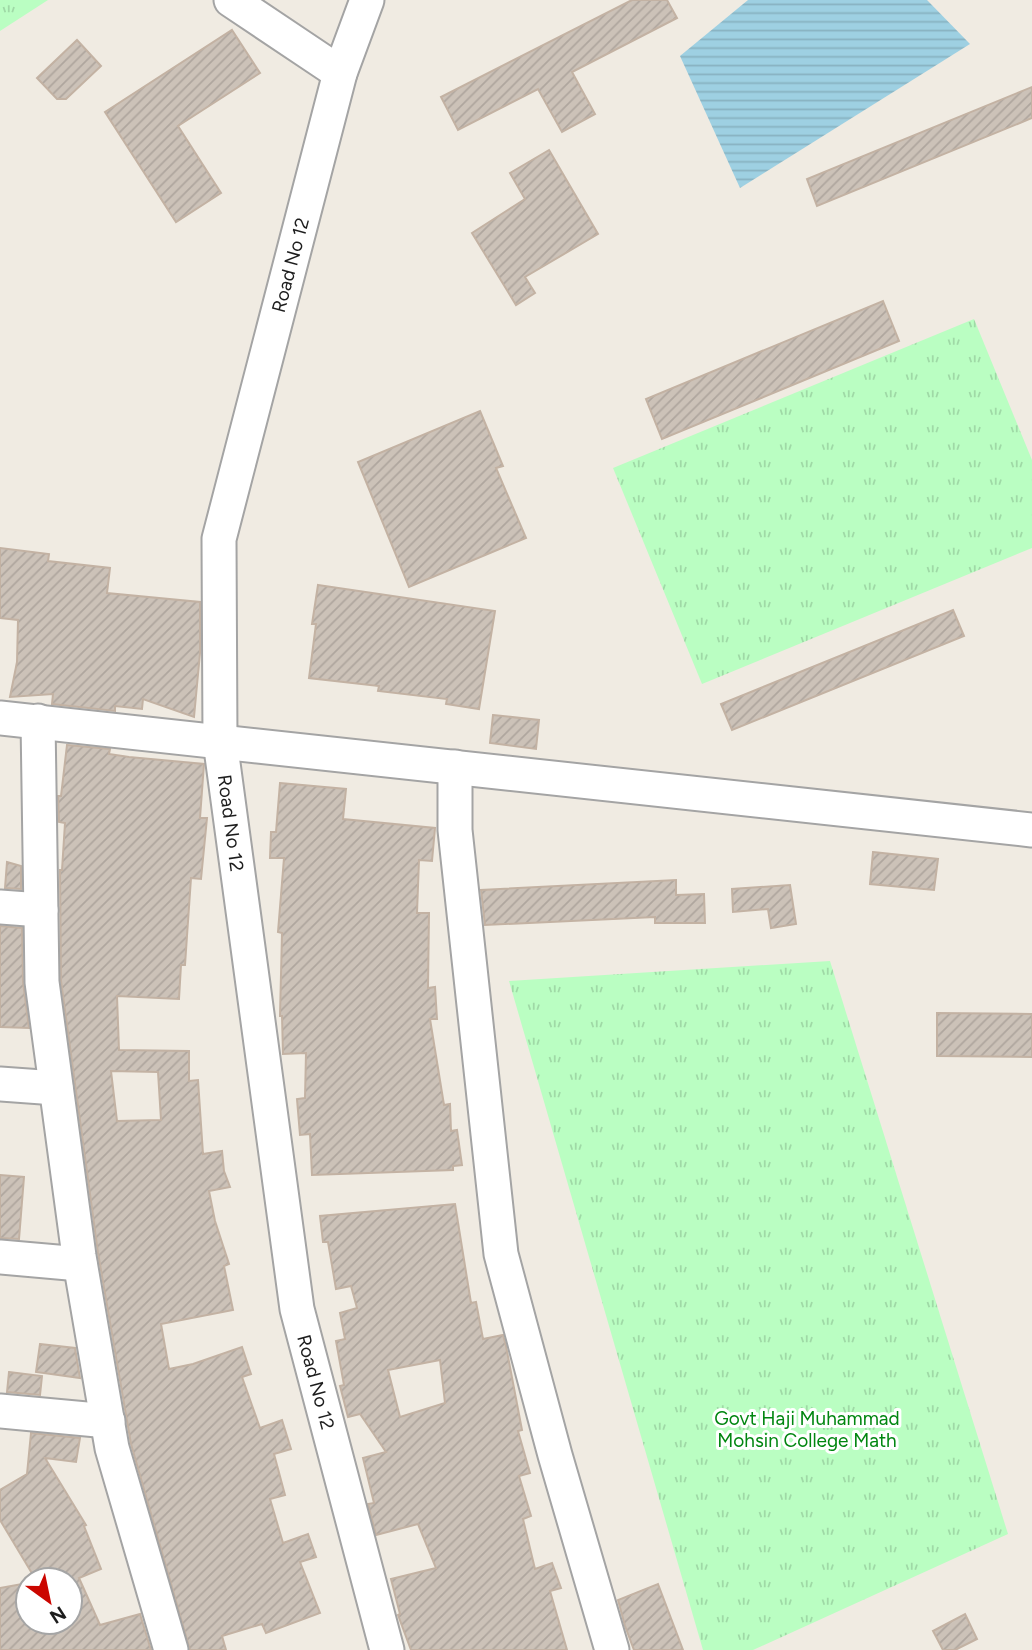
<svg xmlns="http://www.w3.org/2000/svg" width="1032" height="1650" font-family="Figtree,sans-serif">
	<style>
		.park { fill: url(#park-tufts) }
		.water { fill: url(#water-rules) }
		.building { fill: url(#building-hatch); stroke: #c3b2a3; stroke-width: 2; fill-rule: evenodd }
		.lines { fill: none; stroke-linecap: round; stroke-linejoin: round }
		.minor-casing { stroke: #a4a4a4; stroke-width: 37 }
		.minor { stroke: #fff; stroke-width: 33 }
		.labels { text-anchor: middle; stroke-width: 6; stroke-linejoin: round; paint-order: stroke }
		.street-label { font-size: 19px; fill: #1d1d1d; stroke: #fff }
		.park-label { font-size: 19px; fill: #018610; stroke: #fff }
	</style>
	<defs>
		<pattern id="park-tufts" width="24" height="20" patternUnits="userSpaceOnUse" patternTransform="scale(1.75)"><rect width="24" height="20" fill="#bafec2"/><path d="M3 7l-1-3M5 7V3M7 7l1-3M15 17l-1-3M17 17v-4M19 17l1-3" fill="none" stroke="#9fd9a6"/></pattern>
		<pattern id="water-rules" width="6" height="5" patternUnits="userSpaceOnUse" patternTransform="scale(1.75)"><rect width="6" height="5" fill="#9ed0e2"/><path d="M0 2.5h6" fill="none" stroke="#88b2c1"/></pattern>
		<pattern id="building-hatch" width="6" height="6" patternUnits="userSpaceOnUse" patternTransform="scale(1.75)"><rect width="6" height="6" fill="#ccc2b8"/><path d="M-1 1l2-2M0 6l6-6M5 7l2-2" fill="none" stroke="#afa69e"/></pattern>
	</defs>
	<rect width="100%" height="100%" fill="#f0ebe2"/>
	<g class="park">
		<polygon points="0,0 48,0 0,31"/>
		<polygon points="974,319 1032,460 1032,548 702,684 613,468"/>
		<polygon points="830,961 1008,1534 753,1650 703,1650 509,981"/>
	</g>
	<polygon class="water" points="748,0 927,0 970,44 740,188 680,56"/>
	<g class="building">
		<polygon points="632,0 667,0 677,18 572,72 595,114 562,132 538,89 458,130 441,97"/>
		<polygon points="232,30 260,73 178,126 221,193 176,222 105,112"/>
		<polygon points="77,40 101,66 66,99 57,99 37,78"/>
		<polygon points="1032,87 1032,118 817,206 807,179"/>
		<polygon points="549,150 598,234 525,277 535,293 516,305 472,233 525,199 510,173"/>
		<polygon points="883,301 899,341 662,439 646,399"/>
		<polygon points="480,411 503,466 496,468 526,538 409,587 358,462"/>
		<polygon points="0,548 49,554 48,561 110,568 107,593 200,602 200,653 194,717 143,699 142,709 115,706 115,711 52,704 53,694 10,697 17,662 18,620 0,618"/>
		<polygon points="318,585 495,611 479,709 446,704 447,699 378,691 379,686 309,678 316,624 312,624"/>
		<polygon points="953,610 964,636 732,730 721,704"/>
		<polygon points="493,715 539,720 536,749 490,743"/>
		<path d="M 67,745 L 110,749 L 109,754 L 129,757 L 204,764 L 200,818 L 207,818 L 201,879 L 191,878 L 185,965 L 181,965 L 179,999 L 117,996 L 119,1050 L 189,1051 L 189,1081 L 198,1080 L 203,1154 L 222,1151 L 224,1171 L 230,1187 L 209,1191 L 215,1221 L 229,1264 L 224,1266 L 233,1310 L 161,1324 L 169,1369 L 193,1364 L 242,1347 L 251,1374 L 242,1377 L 260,1428 L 282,1420 L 291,1449 L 274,1454 L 285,1495 L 270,1499 L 283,1543 L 308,1534 L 316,1557 L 300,1562 L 320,1613 L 266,1633 L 262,1624 L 222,1636 L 226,1650 L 190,1650 L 131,1444 L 98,1253 L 61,981 L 60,870 L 62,870 L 65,823 L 59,822 L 58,796 L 61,796 ZM 111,1071 L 158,1072 L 161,1120 L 117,1121 Z"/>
		<polygon points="280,783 346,789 343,819 435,828 432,861 419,860 417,913 429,913 428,988 435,987 437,1019 430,1019 444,1105 450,1104 451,1131 457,1130 462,1165 453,1166 453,1170 312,1175 310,1134 300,1135 297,1099 305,1098 306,1053 283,1054 282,1016 280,1016 282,933 278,932 284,858 270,858 271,832 276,832"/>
		<polygon points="873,852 938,859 934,890 870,884"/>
		<polygon points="7,862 21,866 21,889 5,888"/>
		<polygon points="676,880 676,895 704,894 705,923 655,923 655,917 485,925 481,890"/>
		<polygon points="790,885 796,924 771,928 768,909 733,912 732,889"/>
		<polygon points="0,926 22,928 23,982 29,1028 0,1027"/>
		<polygon points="937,1013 1032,1014 1032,1057 937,1056"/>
		<polygon points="0,1175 24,1177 19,1239 0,1238"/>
		<path d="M 455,1204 L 471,1303 L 476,1302 L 483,1339 L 503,1335 L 506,1346 L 522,1430 L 518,1431 L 530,1473 L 519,1476 L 531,1516 L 523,1519 L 535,1569 L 552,1563 L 561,1588 L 550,1591 L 567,1650 L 411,1650 L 398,1615 L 400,1614 L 391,1579 L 436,1568 L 418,1524 L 376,1535 L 368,1504 L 374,1503 L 363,1458 L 386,1452 L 360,1414 L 348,1417 L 340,1386 L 344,1385 L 336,1341 L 345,1339 L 340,1313 L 357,1308 L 351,1286 L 336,1289 L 328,1242 L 323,1242 L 320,1216 ZM 440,1360 L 445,1403 L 400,1417 L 388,1370 Z"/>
		<polygon points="40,1344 75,1348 80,1378 36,1372"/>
		<polygon points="9,1372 42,1376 40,1395 7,1392"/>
		<polygon points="31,1433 80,1438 76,1462 45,1458 86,1525 84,1526 101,1569 79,1578 100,1625 140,1614 151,1650 0,1650 0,1588 28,1583 28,1622 70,1622 70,1580 36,1580 0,1520 0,1490 27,1474"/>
		<polygon points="658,1584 683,1650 634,1650 625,1626 618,1600"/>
		<polygon points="965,1614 977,1639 955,1650 943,1650 933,1631"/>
	</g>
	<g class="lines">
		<g class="minor-casing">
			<g id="minor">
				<polyline points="231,0 340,73"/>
				<path id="s1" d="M 367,0 L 340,73 L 219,539 L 220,741 L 297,1309 L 387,1650"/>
				<polyline points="0,718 1032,830"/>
				<polyline points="38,721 42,982 79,1256 112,1448 171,1650"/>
				<polyline points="455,767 455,830 501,1254 555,1455 612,1650"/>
				<polyline points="0,907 41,910"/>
				<polyline points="0,1084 56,1088"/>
				<polyline points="0,1257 80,1264"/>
				<polyline points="0,1411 108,1421"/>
			</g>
		</g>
		<use href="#minor" class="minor"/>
	</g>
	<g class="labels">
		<g class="street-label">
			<text transform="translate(290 265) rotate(-75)" y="7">Road No 12</text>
			<text dy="7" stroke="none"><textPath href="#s1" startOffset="844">Road No 12</textPath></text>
			<text dy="7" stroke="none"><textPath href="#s1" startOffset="1410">Road No 12</textPath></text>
		</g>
		<g class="park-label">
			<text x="807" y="1425">Govt Haji Muhammad<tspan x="807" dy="22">Mohsin College Math</tspan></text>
		</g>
	</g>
	<g transform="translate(49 1601) rotate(147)"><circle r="33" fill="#ffffff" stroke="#a5a5a5" stroke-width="2"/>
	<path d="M0-5L12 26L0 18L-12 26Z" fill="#cb0600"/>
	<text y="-10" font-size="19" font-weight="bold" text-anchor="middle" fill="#1d1d1d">N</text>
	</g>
</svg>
